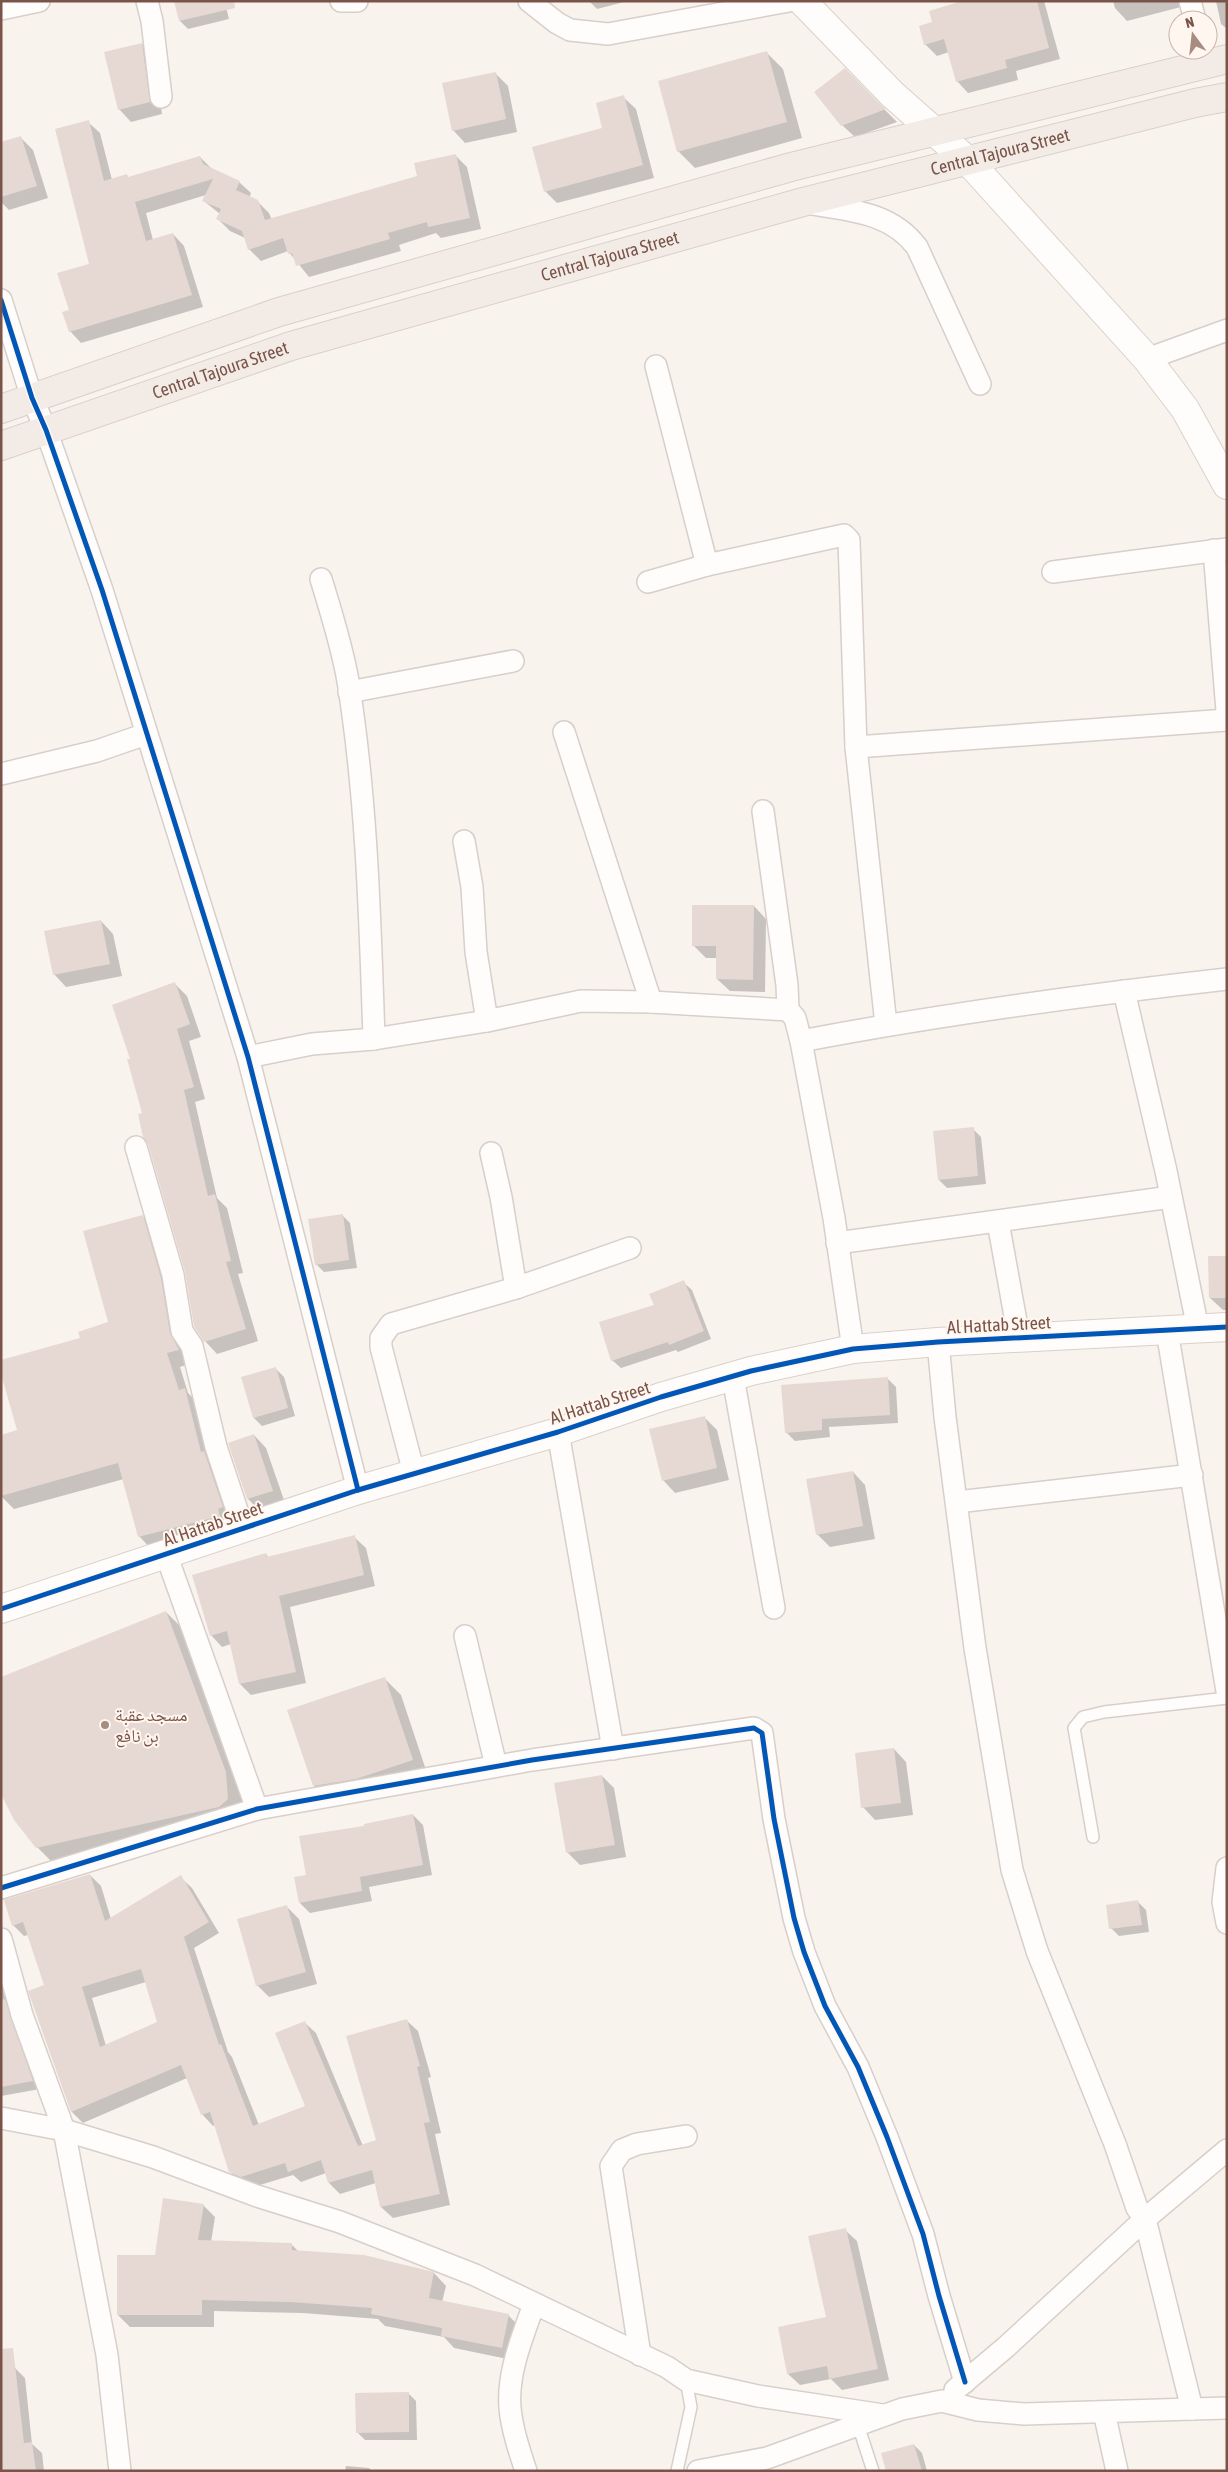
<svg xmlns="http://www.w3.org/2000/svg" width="1228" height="2472" font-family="'Asap Condensed','Noto Naskh Arabic',sans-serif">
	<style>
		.shadow { fill: #0003; fill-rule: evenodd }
		.building { fill: #e6d9d3; fill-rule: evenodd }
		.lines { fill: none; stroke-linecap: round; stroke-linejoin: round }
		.lane-casing { stroke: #d8ceca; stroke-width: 14 }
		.street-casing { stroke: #d8ceca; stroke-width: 24 }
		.secondary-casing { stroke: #dad0ca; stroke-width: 30 }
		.primary-casing { stroke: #dacfca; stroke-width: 30 }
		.lane { stroke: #fefdfc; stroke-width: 11 }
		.street { stroke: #fefdfc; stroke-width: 21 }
		.secondary { stroke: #fefdfc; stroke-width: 28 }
		.primary { stroke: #f3ece6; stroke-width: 28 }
		.cycleway-casing { stroke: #fff6ef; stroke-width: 8 }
		.cycleway { stroke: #0057b8; stroke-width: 5 }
		.poi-dot { fill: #a68c82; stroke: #fff6ef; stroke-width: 2 }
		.labels { text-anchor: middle; stroke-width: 4; stroke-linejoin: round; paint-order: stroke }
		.street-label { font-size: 18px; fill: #7a5449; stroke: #fff6ef }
		.poi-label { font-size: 18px; fill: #7a5449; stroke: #fff6ef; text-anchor: start }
	</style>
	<rect width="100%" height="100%" fill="#f9f3ed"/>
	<g class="shadow">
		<polygon points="589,1 628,1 597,9"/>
		<polygon points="965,1 1044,1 1060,59 1016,71 1018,80 968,93 957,81 949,52 937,56 925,44 934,23"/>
		<polygon points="1113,1 1204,1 1127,21 1115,8"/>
		<polygon points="1216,1 1227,1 1227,29 1221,24"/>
		<polygon points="176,3 225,3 229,19 188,29 180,21"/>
		<polygon points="142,44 154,57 162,114 131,122 119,109"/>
		<polygon points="767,53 783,69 802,138 695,168 678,151"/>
		<polygon points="845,70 897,122 855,137 842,125"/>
		<polygon points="495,73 508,86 517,132 465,143 453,130"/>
		<polygon points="623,97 636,109 654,178 557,203 545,191 604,129"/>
		<polygon points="88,122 100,133 112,180 129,178 200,157 212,169 239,182 251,193 249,198 257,201 269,213 272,220 418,177 455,155 467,167 481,229 441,238 436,233 399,245 401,251 309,277 288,251 261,261 249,249 245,238 230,231 218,219 220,214 204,201 206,195 146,213 153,240 173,234 184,246 203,307 81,343 70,331 70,311 91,265"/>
		<polygon points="21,138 33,150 48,198 9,210 1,202 1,144"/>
		<polygon points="754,906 766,919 765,992 730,991 717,979 717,958 706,958 694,946"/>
		<polygon points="101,921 113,934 122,976 66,987 54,974"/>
		<polygon points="175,984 187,996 201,1037 189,1041 205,1099 195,1102 217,1198 227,1208 243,1273 238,1274 258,1341 217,1354 205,1341 144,1114 132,1059"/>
		<polygon points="973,1129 981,1137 986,1184 947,1188 939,1180 934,1132"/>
		<polygon points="342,1215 350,1223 357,1268 324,1272 316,1264"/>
		<polygon points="142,1216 156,1230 192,1363 180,1367 188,1393 198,1403 235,1520 152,1550 139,1536 124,1479 14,1509 1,1496 1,1436 18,1431 81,1339 110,1323"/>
		<polygon points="1227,1257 1227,1310 1223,1310 1210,1298"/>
		<polygon points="683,1282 692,1290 711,1339 678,1352 676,1350 621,1368 612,1360 655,1306"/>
		<polygon points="276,1369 284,1377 295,1416 262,1426 254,1418"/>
		<polygon points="888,1379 896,1387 898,1423 829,1427 830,1437 795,1441 786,1432"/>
		<polygon points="704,1417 717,1430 729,1480 675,1493 663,1480"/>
		<polygon points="254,1435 266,1448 285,1503 260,1511 248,1499"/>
		<polygon points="853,1472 865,1485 875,1539 830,1547 817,1534"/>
		<polygon points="354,1537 366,1548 375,1586 290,1607 306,1683 251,1695 240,1684 231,1644 222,1647 211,1635 266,1554 269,1558"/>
		<polygon points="166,1612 183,1629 242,1790 244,1816 54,1864 37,1847"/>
		<polygon points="385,1679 401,1695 428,1776 330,1802 314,1786"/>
		<polygon points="894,1749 906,1762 913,1815 875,1820 863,1807"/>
		<polygon points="602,1776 614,1788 626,1857 580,1865 568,1853 555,1784"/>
		<polygon points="413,1815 423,1825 432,1875 369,1887 372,1901 310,1913 300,1903 307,1876 366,1827"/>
		<path d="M 90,1875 L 101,1886 L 111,1919 L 180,1877 L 192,1888 L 219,1933 L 194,1948 L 228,2052 L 232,2057 L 259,2125 L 307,2107 L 304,2022 L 316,2033 L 363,2146 L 377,2141 L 406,2020 L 418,2031 L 431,2077 L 428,2078 L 441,2133 L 435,2134 L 450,2205 L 393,2218 L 381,2207 L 376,2183 L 340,2194 L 329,2183 L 326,2173 L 301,2182 L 293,2175 L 253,2187 L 241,2183 L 230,2171 L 215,2125 L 213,2126 L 202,2114 L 187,2078 L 83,2123 L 72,2112 L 49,2049 L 45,1986 L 28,1935 L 24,1936 L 13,1925 ZM 146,1982 L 159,2023 L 106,2046 L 92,1998 Z"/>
		<polygon points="1138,1902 1146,1910 1149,1932 1119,1936 1111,1928"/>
		<polygon points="287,1907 299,1919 317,1984 269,1997 257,1985"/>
		<polygon points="1,1975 40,2089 1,2096"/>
		<polygon points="203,2205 215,2217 211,2242 292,2245 299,2252 434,2273 446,2286 442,2302 508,2315 520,2327 513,2360 454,2348 444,2337 385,2326 378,2319 303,2313 214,2311 214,2327 130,2327 118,2315 156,2256"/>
		<polygon points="845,2230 857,2241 889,2380 842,2390 831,2379 800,2385 788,2374 827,2318"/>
		<polygon points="15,2368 25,2378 32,2444 42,2453 44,2471 1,2471"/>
		<polygon points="408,2393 416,2401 417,2440 365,2440 357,2432"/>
		<polygon points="914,2445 922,2453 927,2471 887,2471"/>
		<polygon points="346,2466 369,2468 372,2471 345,2471"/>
	</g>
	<g class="building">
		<polygon points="174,1 234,1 235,8 179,21"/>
		<polygon points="962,1 1037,1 1049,48 1005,60 1007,68 956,82 944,39 924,45 919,26 932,22 929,11"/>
		<polygon points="142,43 150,102 118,110 104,52"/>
		<polygon points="767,51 787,122 677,152 658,81"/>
		<polygon points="845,68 881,105 886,109 841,126 814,92"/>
		<polygon points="496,72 506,119 452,131 442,83"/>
		<polygon points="624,95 643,165 544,192 532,147 602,128 596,103"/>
		<polygon points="89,120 104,181 127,174 128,177 200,156 203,164 240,181 236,190 258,200 265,220 417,176 414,163 456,154 470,218 428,227 427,222 388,233 390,239 296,266 292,253 288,254 283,238 248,250 242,231 216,219 221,209 202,201 213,179 135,202 146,241 173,233 192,295 69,332 62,312 69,310 57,273 89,264 55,129"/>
		<polygon points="21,136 37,186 1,197 1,142"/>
		<polygon points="692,905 754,905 753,980 716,979 716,946 692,946"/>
		<polygon points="101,920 110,964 53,975 44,931"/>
		<polygon points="175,982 190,1024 177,1029 194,1087 184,1090 208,1196 215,1194 231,1261 226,1262 246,1329 204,1342 194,1326 185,1272 148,1144 143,1137 138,1114 142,1113 127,1059 130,1059 112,1005"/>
		<polygon points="974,1127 978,1176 938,1180 933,1131"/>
		<polygon points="343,1214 349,1260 315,1265 308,1219"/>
		<polygon points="143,1215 161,1278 170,1333 179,1350 167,1353 179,1390 185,1388 201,1452 204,1451 223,1507 218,1509 220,1516 138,1537 118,1463 1,1496 1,1435 17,1430 1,1374 1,1360 80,1338 78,1332 108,1322 83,1231"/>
		<polygon points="1208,1256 1227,1256 1227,1298 1209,1298"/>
		<polygon points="684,1280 704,1331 669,1345 668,1342 611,1361 599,1322 654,1305 649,1294"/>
		<polygon points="276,1367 288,1408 253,1418 241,1377"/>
		<polygon points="888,1377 890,1415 822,1419 822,1430 785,1433 781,1385"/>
		<polygon points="705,1416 717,1468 662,1481 649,1429"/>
		<polygon points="254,1434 273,1491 247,1499 228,1443"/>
		<polygon points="853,1471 863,1526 816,1535 806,1479"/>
		<polygon points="355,1535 364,1575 279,1596 296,1672 239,1684 227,1631 210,1636 192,1575 266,1553 267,1557"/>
		<polygon points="166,1611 226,1772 228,1799 219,1807 36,1848 14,1820 1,1794 1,1677"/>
		<polygon points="385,1677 413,1760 356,1779 313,1786 287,1710"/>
		<polygon points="894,1748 901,1803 861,1808 855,1753"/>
		<polygon points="602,1775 615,1845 566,1853 554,1783"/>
		<polygon points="413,1814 423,1865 360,1877 362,1891 299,1903 294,1877 306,1875 299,1836 364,1826 364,1824"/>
		<path d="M 90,1874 L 105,1921 L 181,1875 L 209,1922 L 184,1937 L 219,2045 L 221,2044 L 253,2126 L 305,2106 L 275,2033 L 305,2021 L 358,2146 L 376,2140 L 346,2036 L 407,2019 L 420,2066 L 417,2067 L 430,2122 L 424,2123 L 440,2194 L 380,2207 L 372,2170 L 328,2183 L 321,2160 L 288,2172 L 285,2163 L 241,2177 L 229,2172 L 210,2112 L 201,2115 L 181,2065 L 71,2112 L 28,1991 L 44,1985 L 23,1922 L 12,1926 L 4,1900 ZM 141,1969 L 157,2022 L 100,2047 L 82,1987 Z"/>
		<polygon points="1138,1900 1142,1925 1109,1929 1106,1905"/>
		<polygon points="287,1905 306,1972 256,1986 237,1919"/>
		<polygon points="5,1999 33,2081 1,2087 1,2000"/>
		<polygon points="163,2198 204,2204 198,2240 292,2243 292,2250 364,2255 434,2272 429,2298 509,2314 502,2348 441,2336 442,2328 371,2314 372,2308 290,2302 202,2300 202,2315 117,2315 117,2255 155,2255"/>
		<polygon points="846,2228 878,2369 829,2379 827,2366 787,2374 778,2327 826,2317 808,2236"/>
		<polygon points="13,2348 24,2443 32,2442 36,2471 1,2471 1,2349"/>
		<polygon points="409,2392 409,2432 356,2433 355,2393"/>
		<polygon points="914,2444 922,2471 886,2471 881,2453"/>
	</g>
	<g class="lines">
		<g class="lane-casing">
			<g id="lane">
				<polyline points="1093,1837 1074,1728 1083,1717 1104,1712 1227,1698"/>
				<polyline points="858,2425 873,2471"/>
				<polyline points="677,2471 691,2407 686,2380"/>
			</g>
		</g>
		<g class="street-casing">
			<g id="street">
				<polyline points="147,1 152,21 161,97"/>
				<polyline points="341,1 357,1"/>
				<polyline points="529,1 557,23 570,30 608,34 789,1"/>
				<polyline points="1190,1 1195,20"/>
				<polyline points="1,9 39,1"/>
				<path d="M 806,203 C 847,210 890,211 917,247 L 980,384"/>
				<polyline points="1,300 32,398 46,430 102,590 248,1057 358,1490"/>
				<polyline points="1147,359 1227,330"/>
				<polyline points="656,366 707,565"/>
				<polyline points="1214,550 1227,711"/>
				<polyline points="1053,572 1227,549"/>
				<path d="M 321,579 C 331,612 342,646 348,681 C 367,800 370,919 374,1039"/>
				<polyline points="648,582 707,565 844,535 849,540 856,747 886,1025"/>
				<polyline points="349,692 513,661"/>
				<polyline points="564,732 651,1002"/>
				<polyline points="856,747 1227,720"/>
				<polyline points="1,774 97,751 146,734"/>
				<polyline points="763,811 787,985 788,1010"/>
				<polyline points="464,841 472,887 476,952 487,1021"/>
				<polyline points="1124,991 1166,1171 1198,1329"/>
				<path d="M 801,1041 C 942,1014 1084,995 1227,979"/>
				<polyline points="248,1057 312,1044 374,1039 487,1021 581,1001 651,1002 788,1010 795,1018 801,1041 834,1218 853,1349"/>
				<polyline points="136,1147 173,1275 182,1331 192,1346 216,1447 243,1528"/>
				<polyline points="491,1153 501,1197 516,1288"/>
				<polyline points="998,1222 1019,1338"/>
				<polyline points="837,1243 1171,1197"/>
				<polyline points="1167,1331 1227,1691"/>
				<polyline points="938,1342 945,1417 975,1648 1012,1870 1037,1951 1115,2144 1137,2208 1145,2219 1192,2409"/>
				<polyline points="733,1377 774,1608"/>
				<polyline points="558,1432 613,1749"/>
				<polyline points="414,1473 381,1347 381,1338 391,1324 516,1288 630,1248"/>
				<polyline points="957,1502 1192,1475"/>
				<polyline points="166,1554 257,1809"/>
				<polyline points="465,1636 496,1766"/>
				<polyline points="1227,1868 1223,1902 1227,1923"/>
				<polyline points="1,1888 257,1809 532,1760 754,1728 762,1733 774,1819 794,1918 804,1952 825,2006 858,2067 887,2137 923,2234 939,2296 965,2382"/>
				<polyline points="1,1939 22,2015 64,2130 107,2355 120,2471"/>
				<polyline points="1,2118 64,2130 153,2157 257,2196 340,2222 475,2275 667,2367 686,2380 758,2396 883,2415"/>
				<polyline points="640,2355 611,2166 622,2150 637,2144 686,2136"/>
				<polyline points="955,2390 1006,2347 1145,2219 1227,2150"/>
				<polyline points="1104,2412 1117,2471"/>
				<path d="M 526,2471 C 519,2450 512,2429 510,2408 C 507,2372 523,2336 534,2304"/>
				<polyline points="698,2471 767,2458 902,2409 942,2401 978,2410 1024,2414 1227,2408"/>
			</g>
		</g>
		<g class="secondary-casing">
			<g id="secondary">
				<polyline points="802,1 892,94 969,162 1147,359 1185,409 1227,485"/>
				<polyline points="1,1609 358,1490 558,1432 661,1397 751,1371 853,1349 938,1342 1227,1327"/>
			</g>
		</g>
		<g class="primary-casing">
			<g id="primary">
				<polyline points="1,409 279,312 791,167 1227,59"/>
				<path id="s1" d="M 1,446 L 291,346 L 803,202 L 1195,103 L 1227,97"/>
			</g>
		</g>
		<use href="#lane" class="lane"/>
		<use href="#street" class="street"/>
		<use href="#secondary" class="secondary"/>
		<use href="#primary" class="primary"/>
		<g class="cycleway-casing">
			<g id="cycleway">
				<polyline points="1,300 32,398 46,430 102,590 248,1057 358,1490"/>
				<polyline points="1,1609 358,1490 558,1432 661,1397 751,1371 853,1349 938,1342 1227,1327"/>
				<polyline points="1,1888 257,1809 532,1760 754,1728 762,1733 774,1819 794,1918 804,1952 825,2006 858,2067 887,2137 923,2234 939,2296 965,2382"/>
			</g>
		</g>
		<use href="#cycleway" class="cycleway"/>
	</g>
	<circle class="poi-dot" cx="105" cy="1725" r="5"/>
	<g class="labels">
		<g class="street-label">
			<text dy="6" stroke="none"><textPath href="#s1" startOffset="1042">Central Tajoura Street</textPath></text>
			<text dy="6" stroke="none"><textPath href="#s1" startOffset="638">Central Tajoura Street</textPath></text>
			<text dy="6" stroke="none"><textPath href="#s1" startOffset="232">Central Tajoura Street</textPath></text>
			<text transform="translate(999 1325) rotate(-3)" y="6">Al Hattab Street</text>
			<text transform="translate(600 1403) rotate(-18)" y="6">Al Hattab Street</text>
			<text transform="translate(213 1524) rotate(-19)" y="6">Al Hattab Street</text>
		</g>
		<g class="poi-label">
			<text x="115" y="1721">مسجد عقبة<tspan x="115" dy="21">بن نافع</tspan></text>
		</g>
	</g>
	<rect width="1228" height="2472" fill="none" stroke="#7a5449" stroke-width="5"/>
	<g transform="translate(1193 35) rotate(345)"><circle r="24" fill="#fff6ef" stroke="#cab5ad"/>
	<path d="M0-4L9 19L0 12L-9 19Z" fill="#a68c82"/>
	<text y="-8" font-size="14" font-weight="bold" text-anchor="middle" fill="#7a5449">N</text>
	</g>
</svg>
